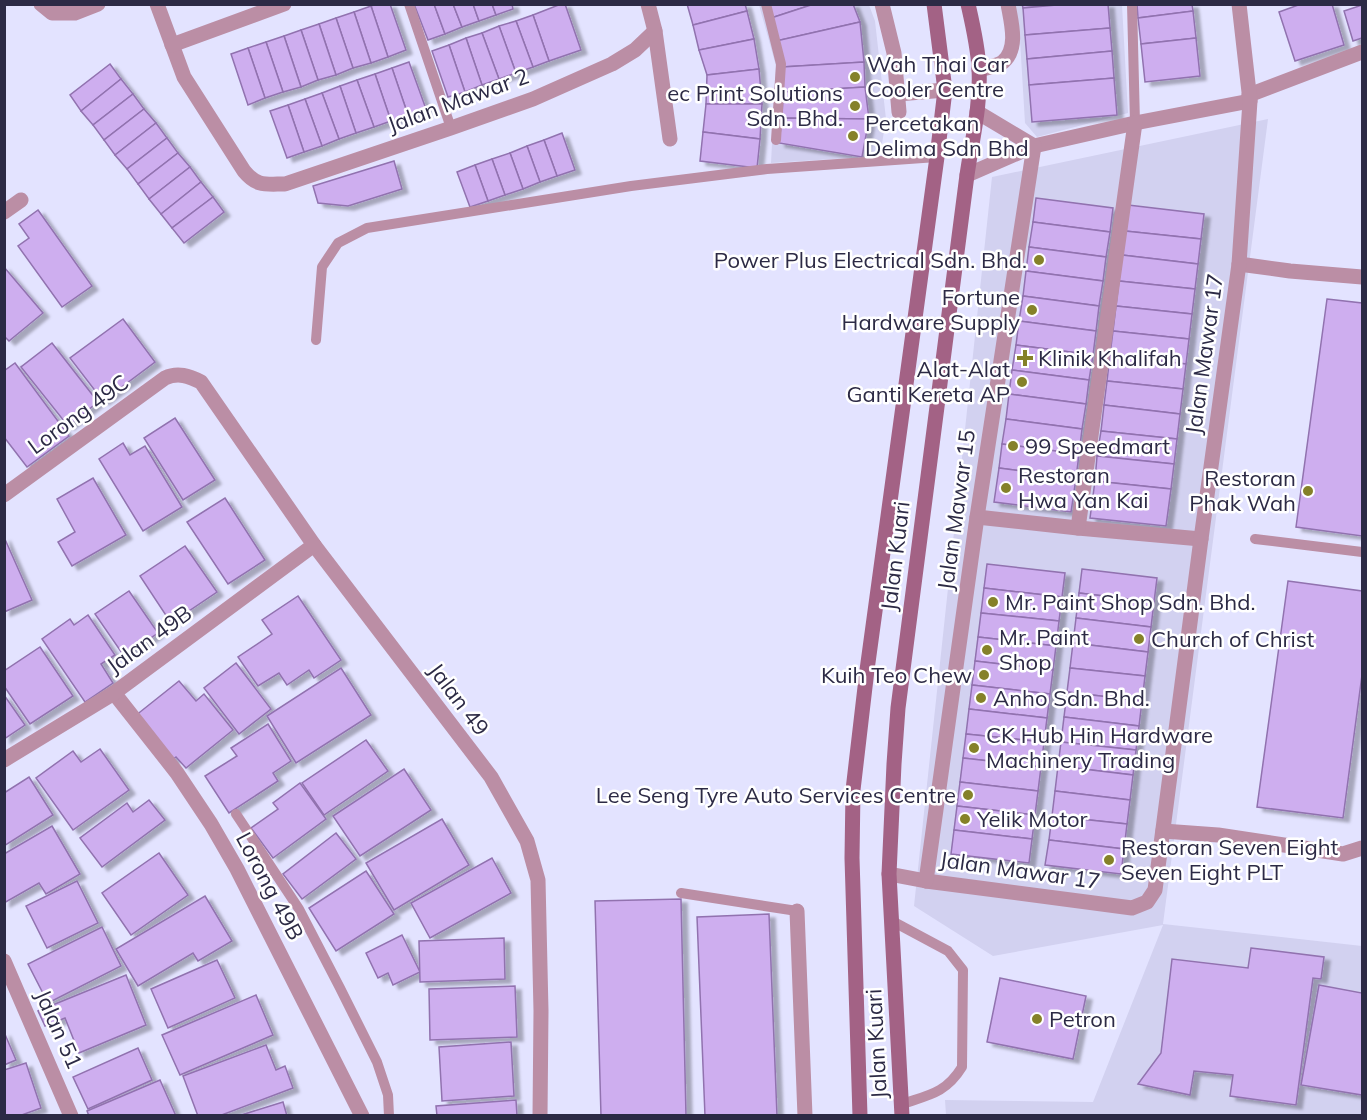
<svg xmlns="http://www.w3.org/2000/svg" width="1367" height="1120" font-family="Mulish,sans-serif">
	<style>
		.built { fill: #d2d1f0 }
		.building { fill: #ceaeef; stroke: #9172af; stroke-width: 1.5; filter: url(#shadow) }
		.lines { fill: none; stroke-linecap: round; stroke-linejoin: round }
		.lane { stroke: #bb8ea5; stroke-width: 10 }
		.street { stroke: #bb8ea5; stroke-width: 15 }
		.secondary { stroke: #a36285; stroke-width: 15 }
		.poi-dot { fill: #858129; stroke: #fff; stroke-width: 2 }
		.labels { text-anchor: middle; stroke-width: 5; stroke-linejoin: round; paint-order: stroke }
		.poi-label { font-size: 22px; fill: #2c2a45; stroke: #fff; text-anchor: start }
		.street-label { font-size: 22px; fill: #2c2a45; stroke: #fff }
	</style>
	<defs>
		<filter id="shadow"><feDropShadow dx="6" dy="4" stdDeviation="1.5" flood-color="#0004"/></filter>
	</defs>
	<rect width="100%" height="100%" fill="#e3e3ff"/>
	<g class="built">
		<polygon points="759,5 869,5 875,21 886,119 880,156 771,163 776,66"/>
		<polygon points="1015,5 1122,5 1128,113 1037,137 1025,123 1020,40"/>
		<polygon points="1268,119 1163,924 1362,946 1362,1115 946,1115 945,1100 1093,1102 1163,925 993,956 914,906 992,177"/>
	</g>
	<g class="building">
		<polygon points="377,4 390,4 406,50 388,57 371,6"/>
		<polygon points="414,4 434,4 445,34 428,40"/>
		<polygon points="434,4 453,4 462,27 445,34"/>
		<polygon points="453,4 473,4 479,21 462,27"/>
		<polygon points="473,4 492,4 496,15 479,21"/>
		<polygon points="492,4 512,4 513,9 496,15"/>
		<polygon points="561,4 565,4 581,50 549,61 533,15"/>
		<polygon points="687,4 745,4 747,11 693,25"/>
		<polygon points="763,4 814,4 768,19"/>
		<polygon points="814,4 853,4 860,22 776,41 768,19"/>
		<polygon points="1022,4 1068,4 1023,8"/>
		<polygon points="1068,4 1108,4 1110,28 1025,35 1023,8"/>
		<polygon points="1137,4 1192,4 1193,11 1138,18"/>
		<polygon points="1301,4 1332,4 1344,45 1295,61 1279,12"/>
		<polygon points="1362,5 1362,38 1353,41 1344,11"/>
		<polygon points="371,6 388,57 371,63 354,12"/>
		<polygon points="747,11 754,39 699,50 693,25"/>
		<polygon points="1193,11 1196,38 1141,44 1138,18"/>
		<polygon points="354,12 371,63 353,68 336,18"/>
		<polygon points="533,15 549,61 533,67 516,21"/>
		<polygon points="336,18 353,68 336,75 319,24"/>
		<polygon points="516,21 533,67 516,73 499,26"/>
		<polygon points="860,22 864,62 782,67 776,41"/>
		<polygon points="319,24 336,75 318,80 301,30"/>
		<polygon points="499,26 516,73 499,79 482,33"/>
		<polygon points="1110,28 1112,51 1027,59 1025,35"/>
		<polygon points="301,30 318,80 301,87 284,36"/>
		<polygon points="482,33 499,79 482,85 466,38"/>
		<polygon points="284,36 301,87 283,92 266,42"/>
		<polygon points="466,38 482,85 465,92 449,45"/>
		<polygon points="1196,38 1200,76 1145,82 1141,44"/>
		<polygon points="754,39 759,69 707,75 699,50"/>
		<polygon points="266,42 283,92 265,98 248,48"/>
		<polygon points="449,45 465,92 448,97 432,51"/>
		<polygon points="248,48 265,98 248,105 231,54"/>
		<polygon points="1112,51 1114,78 1029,85 1027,59"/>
		<polygon points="409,62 426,109 408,115 392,68"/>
		<polygon points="864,62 865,87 783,92 782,67"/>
		<polygon points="110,64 121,79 81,111 70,95"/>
		<polygon points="392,68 408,115 391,121 375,74"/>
		<polygon points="759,69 762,104 706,104 707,75"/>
		<polygon points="375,74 391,121 374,127 357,80"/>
		<polygon points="1114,78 1117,115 1032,122 1029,85"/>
		<polygon points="121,79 133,94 93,125 81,111"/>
		<polygon points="357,80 374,127 356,133 340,86"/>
		<polygon points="340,86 356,133 339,139 322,93"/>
		<polygon points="865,87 869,119 782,118 783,92"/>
		<polygon points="322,93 339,139 322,146 305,99"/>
		<polygon points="133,94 144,109 104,140 93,125"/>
		<polygon points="305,99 322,146 304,152 288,105"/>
		<polygon points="706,104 762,104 760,139 703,132"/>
		<polygon points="288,105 304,152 287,158 270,111"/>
		<polygon points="144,109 156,123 115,155 104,140"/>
		<polygon points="782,118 869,119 862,157 779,143"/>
		<polygon points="156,123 167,138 127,169 115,155"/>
		<polygon points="703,132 760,139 757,168 700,161"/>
		<polygon points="562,133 575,170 557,176 544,140"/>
		<polygon points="167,138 178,153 138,184 127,169"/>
		<polygon points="544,140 557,176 540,182 527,146"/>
		<polygon points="527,146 540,182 523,189 510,153"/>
		<polygon points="178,153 190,167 149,199 138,184"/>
		<polygon points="510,153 523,189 505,195 492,159"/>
		<polygon points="492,159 505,195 488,201 475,165"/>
		<polygon points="394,161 402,189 348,206 318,203 313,186"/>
		<polygon points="475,165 488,201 470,207 457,172"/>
		<polygon points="190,167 201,182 161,214 149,199"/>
		<polygon points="201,182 213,197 172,228 161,214"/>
		<polygon points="213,197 224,212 184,243 172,228"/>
		<polygon points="1036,198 1113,208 1110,232 1033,222"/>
		<polygon points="1128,205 1204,214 1201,239 1125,231"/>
		<polygon points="38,210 92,286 62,307 18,246 29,238 19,224"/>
		<polygon points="1033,222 1110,232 1106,257 1029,247"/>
		<polygon points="1125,231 1201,239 1198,264 1122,255"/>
		<polygon points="1029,247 1106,257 1103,281 1026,271"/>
		<polygon points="1122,255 1198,264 1195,289 1119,281"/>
		<polygon points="4,267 43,313 9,341 4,336"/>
		<polygon points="1026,271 1103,281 1099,306 1023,296"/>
		<polygon points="1119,281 1195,289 1192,314 1116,306"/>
		<polygon points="1023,296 1099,306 1096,331 1019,321"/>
		<polygon points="1327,299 1362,303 1362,536 1296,527"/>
		<polygon points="1116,306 1192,314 1189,339 1113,331"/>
		<polygon points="123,319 155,362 103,401 70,358"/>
		<polygon points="1019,321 1096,331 1093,355 1016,345"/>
		<polygon points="1113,331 1189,339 1186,364 1110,355"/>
		<polygon points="52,343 98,402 68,426 21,367"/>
		<polygon points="1016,345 1093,355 1089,380 1012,370"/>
		<polygon points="1110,355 1186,364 1183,389 1107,381"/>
		<polygon points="15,363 69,436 27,467 4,437 4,371"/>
		<polygon points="1012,370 1089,380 1086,404 1009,394"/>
		<polygon points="1107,381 1183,389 1180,414 1104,405"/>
		<polygon points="1009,394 1086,404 1082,429 1006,419"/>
		<polygon points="1104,405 1180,414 1177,439 1101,431"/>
		<polygon points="175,418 215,480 183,500 144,438"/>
		<polygon points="1006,419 1082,429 1079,454 1002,444"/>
		<polygon points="1101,431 1177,439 1174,464 1097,456"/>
		<polygon points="123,443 130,455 145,446 182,507 143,531 99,459"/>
		<polygon points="1002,444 1079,454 1076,478 999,468"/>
		<polygon points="1097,456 1174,464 1171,489 1095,481"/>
		<polygon points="999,468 1076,478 1071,512 994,502"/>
		<polygon points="93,478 126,535 72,566 58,542 75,532 57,499"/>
		<polygon points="1095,481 1171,489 1166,526 1090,518"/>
		<polygon points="225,498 265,560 228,584 187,522"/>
		<polygon points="4,537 32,600 4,612"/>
		<polygon points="185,546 217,592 171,623 140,576"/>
		<polygon points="987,564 1065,573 1062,597 984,588"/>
		<polygon points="1082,569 1157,578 1154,602 1079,593"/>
		<polygon points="1288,581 1362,591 1362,675 1343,818 1257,807"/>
		<polygon points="984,588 1062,597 1059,621 981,613"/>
		<polygon points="129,591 158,633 124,656 95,614"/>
		<polygon points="1079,593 1154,602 1151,627 1076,618"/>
		<polygon points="298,596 341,660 314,678 309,670 287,685 279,673 258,686 238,657 272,634 262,620"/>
		<polygon points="981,613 1059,621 1056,646 978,637"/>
		<polygon points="88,615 115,655 101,664 113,683 85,702 42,639 70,619 74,625"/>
		<polygon points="1076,618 1151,627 1148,652 1073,643"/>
		<polygon points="978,637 1056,646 1053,670 975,661"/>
		<polygon points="1073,643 1148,652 1145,676 1070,668"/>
		<polygon points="40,647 73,696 30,724 4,686 4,671"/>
		<polygon points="975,661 1053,670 1050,694 972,685"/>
		<polygon points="236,663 271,709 239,734 204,688"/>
		<polygon points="341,668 371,715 296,763 267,716"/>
		<polygon points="1070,668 1145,676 1142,701 1067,692"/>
		<polygon points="179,681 196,701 204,694 233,730 186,768 176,757 172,760 135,716"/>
		<polygon points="972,685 1050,694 1047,718 969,709"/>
		<polygon points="1067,692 1142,701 1139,726 1064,717"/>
		<polygon points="4,695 25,725 4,739"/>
		<polygon points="969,709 1047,718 1044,742 966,734"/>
		<polygon points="1064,717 1139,726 1136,750 1061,742"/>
		<polygon points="268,724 291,761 273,773 278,781 229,813 205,776 237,756 231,748"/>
		<polygon points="966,734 1044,742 1041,767 963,758"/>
		<polygon points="366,740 388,771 324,815 302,783"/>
		<polygon points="1061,742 1136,750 1133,775 1058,766"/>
		<polygon points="100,749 129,790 73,830 36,778 73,751 81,762"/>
		<polygon points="963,758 1041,767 1038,791 960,782"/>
		<polygon points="1058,766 1133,775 1130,800 1055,791"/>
		<polygon points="404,769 431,810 360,856 333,816"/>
		<polygon points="29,777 53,815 4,846 4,793"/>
		<polygon points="960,782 1038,791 1035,815 957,806"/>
		<polygon points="300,783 326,819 273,858 251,828 278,809 273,803"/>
		<polygon points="1055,791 1130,800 1127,824 1052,816"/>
		<polygon points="149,800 165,820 102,867 80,838 127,803 133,812"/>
		<polygon points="957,806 1035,815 1032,839 954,830"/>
		<polygon points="1052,816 1127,824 1124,849 1049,840"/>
		<polygon points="442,819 469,865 394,910 366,863"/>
		<polygon points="52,826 80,874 46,894 39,883 4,903 4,854"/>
		<polygon points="954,830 1032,839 1029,863 951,854"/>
		<polygon points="336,833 356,859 302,899 283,874"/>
		<polygon points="1049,840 1124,849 1121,874 1045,865"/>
		<polygon points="159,853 188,895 131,935 102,893"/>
		<polygon points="492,858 511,893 430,938 411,903"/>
		<polygon points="366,871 394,914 336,951 309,908"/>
		<polygon points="77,881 98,923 47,948 26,906"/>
		<polygon points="205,896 232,941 198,961 193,953 138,986 116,949"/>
		<polygon points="681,899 686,1116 601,1116 595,901"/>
		<polygon points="769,914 777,1116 705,1116 697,917"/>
		<polygon points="102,927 121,966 48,1003 28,964"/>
		<polygon points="402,935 420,972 393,985 388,973 378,978 366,953"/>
		<polygon points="504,938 505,979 420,982 419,941"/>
		<polygon points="1251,948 1324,957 1321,979 1313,978 1296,1105 1230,1096 1233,1075 1194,1071 1190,1095 1138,1084 1161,1053 1172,959 1248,968"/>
		<polygon points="217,960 235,998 168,1028 151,989"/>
		<polygon points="126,975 146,1025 79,1053 65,1018 45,1026 38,1011"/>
		<polygon points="1000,978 1086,996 1073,1059 987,1042"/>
		<polygon points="1319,985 1362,993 1362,1095 1301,1085"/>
		<polygon points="515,986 517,1037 430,1040 429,989"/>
		<polygon points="256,995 273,1035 180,1075 162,1035"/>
		<polygon points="4,1032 16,1060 4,1065"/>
		<polygon points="511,1042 514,1096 442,1101 439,1047"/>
		<polygon points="266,1045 276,1070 285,1066 293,1088 219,1116 198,1116 183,1076"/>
		<polygon points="138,1048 152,1080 88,1109 73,1077"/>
		<polygon points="26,1063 41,1108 19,1116 4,1116 4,1070"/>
		<polygon points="160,1080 176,1116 89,1116 87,1111"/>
		<polygon points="516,1100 517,1116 437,1116 436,1106"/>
		<polygon points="283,1102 287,1116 238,1116"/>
	</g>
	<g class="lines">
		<g class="lane">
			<polyline points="409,4 451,128"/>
			<polyline points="766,4 781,64 776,140"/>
			<polyline points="1132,4 1135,123"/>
			<polyline points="316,340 322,267 338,243 367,228 631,186 767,169 937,157"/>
			<polyline points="1255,539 1362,552"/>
			<polyline points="236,814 299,909 340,988 377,1062 388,1095 389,1116"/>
			<polyline points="681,893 797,911"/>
			<path d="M 892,921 L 948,951 L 963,970 L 962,1067 C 946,1093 929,1095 902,1104"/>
		</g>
		<g class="street">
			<polyline points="41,4 52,13 75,13 98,4"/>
			<path d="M 157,4 L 184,77 L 244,171 C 257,187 266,184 285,184 L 451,128 L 533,99 L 612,64 L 635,50 L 655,31"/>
			<polyline points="648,4 655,31 670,139"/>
			<polyline points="882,4 894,53 899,112"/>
			<polyline points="172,45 284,4"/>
			<path d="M 979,70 C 986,68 997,66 1003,62 C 1019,48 1011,22 1008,4"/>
			<polyline points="898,94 945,90"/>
			<polyline points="1249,95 1362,52"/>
			<polyline points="977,112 1034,146"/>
			<polyline points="967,175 1034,146 1135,123 1250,101"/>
			<polyline points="4,212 21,200"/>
			<polyline points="1239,264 1290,271 1362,277"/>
			<path d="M 4,495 L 165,378 C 178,372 189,376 201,382 L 314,545 L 491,777 L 527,841 L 538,880 L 541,1011 L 540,1116"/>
			<polyline points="977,517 1078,528 1201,539"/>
			<polyline points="1078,528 1135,123"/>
			<polyline points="114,693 177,773 211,824 237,869 362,1116"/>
			<polyline points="4,760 114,693 314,545"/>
			<polyline points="1163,831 1218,835 1343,854 1362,848"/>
			<polyline points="889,874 926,881 1132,908 1147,902 1155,890 1201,539 1239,264 1250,101 1239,4"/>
			<polyline points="926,881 977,517 1034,146"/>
			<polyline points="797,911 805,1116"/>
			<polyline points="4,961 71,1116"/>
		</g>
		<g class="secondary">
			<polyline points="860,1116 852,858 853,790 867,670 937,157 945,90 934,4"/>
			<path d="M 902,1116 L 889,874 L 894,764 L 898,708 L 967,175 C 972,140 981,104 979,69 C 978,47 973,26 968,4"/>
		</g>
	</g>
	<g class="poi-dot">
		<circle cx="855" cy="77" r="6"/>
		<circle cx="855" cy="106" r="6"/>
		<circle cx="853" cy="136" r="6"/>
		<circle cx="1039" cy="260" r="6"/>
		<circle cx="1032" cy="310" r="6"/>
		<path d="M1022 349h6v6h6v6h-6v6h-6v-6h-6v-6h6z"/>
		<circle cx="1022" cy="382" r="6"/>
		<circle cx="1013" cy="446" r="6"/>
		<circle cx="1006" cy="488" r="6"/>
		<circle cx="1308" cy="491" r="6"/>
		<circle cx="993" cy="602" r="6"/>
		<circle cx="1139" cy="639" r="6"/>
		<circle cx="987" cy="650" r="6"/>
		<circle cx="984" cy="675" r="6"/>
		<circle cx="981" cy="698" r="6"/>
		<circle cx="974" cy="748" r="6"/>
		<circle cx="968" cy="795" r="6"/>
		<circle cx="965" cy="819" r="6"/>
		<circle cx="1109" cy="860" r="6"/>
		<circle cx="1037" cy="1019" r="6"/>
	</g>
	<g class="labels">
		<g class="poi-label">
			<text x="867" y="72">Wah Thai Car<tspan x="867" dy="25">Cooler Centre</tspan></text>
			<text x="843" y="101" text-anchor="end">ec Print Solutions<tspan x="843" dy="25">Sdn. Bhd.</tspan></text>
			<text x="865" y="131">Percetakan<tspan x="865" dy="25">Delima Sdn Bhd</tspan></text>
			<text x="1027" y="268" text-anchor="end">Power Plus Electrical Sdn. Bhd.</text>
			<text x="1020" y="305" text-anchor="end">Fortune<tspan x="1020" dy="25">Hardware Supply</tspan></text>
			<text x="1038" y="366">Klinik Khalifah</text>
			<text x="1010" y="377" text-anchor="end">Alat-Alat<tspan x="1010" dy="25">Ganti Kereta AP</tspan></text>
			<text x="1025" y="454">99 Speedmart</text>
			<text x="1018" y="483">Restoran<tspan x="1018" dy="25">Hwa Yan Kai</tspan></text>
			<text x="1296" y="486" text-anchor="end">Restoran<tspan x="1296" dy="25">Phak Wah</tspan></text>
			<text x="1005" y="610">Mr. Paint Shop Sdn. Bhd.</text>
			<text x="999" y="645">Mr. Paint<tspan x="999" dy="25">Shop</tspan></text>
			<text x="1151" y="647">Church of Christ</text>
			<text x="972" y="683" text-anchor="end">Kuih Teo Chew</text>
			<text x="993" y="706">Anho Sdn. Bhd.</text>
			<text x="986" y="743">CK Hub Hin Hardware<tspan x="986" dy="25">Machinery Trading</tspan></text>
			<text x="956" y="803" text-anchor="end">Lee Seng Tyre Auto Services Centre</text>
			<text x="977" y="827">Yelik Motor</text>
			<text x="1121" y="855">Restoran Seven Eight<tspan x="1121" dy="25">Seven Eight PLT</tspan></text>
			<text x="1049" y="1027">Petron</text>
		</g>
		<g class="street-label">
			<text transform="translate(458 100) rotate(-20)" y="8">Jalan Mawar 2</text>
			<text transform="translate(1204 354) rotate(-82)" y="8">Jalan Mawar 17</text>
			<text transform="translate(78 414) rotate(-36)" y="8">Lorong 49C</text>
			<text transform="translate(956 510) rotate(-82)" y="8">Jalan Mawar 15</text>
			<text transform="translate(895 556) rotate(-83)" y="8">Jalan Kuari</text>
			<text transform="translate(149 639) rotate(-36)" y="8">Jalan 49B</text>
			<text transform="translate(459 699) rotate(53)" y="8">Jalan 49</text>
			<text transform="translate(1020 870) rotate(8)" y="8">Jalan Mawar 17</text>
			<text transform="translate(270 886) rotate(62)" y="8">Lorong 49B</text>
			<text transform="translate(59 1029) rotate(66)" y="8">Jalan 51</text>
			<text transform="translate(876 1044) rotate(-93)" y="8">Jalan Kuari</text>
		</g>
	</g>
	<rect width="1367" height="1120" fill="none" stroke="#2c2a45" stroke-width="12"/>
</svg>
